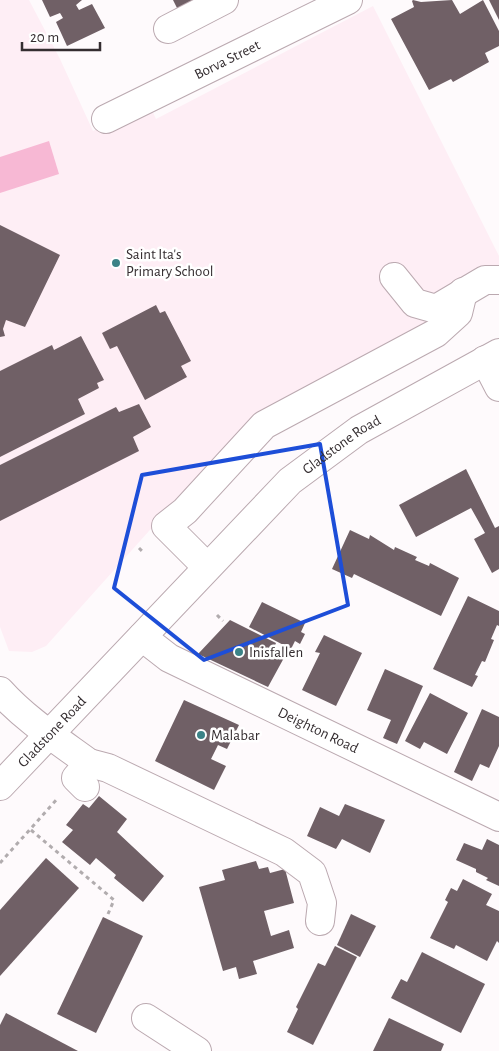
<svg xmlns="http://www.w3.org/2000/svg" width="499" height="1051" font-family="'Alegreya Sans',sans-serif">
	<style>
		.built { fill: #feeef5 }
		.water { fill: #f7b8d4 }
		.building { fill: #706066 }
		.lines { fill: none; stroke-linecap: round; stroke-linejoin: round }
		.minor-casing { stroke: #bba9b0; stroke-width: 30 }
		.major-casing { stroke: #bba9b0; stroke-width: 30 }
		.path { stroke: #b1acae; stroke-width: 3; stroke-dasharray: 4 4; stroke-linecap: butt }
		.minor { stroke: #fff; stroke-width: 28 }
		.major { stroke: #fff; stroke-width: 28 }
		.marked { fill: none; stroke: #1d4ed8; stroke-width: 4; stroke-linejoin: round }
		.poi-dot { fill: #3b8387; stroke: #fff; stroke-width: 2 }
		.labels { text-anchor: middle; stroke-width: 5; stroke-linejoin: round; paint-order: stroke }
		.street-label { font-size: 15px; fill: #342d30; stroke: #fff }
		.poi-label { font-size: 15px; fill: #342d30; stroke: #fff; text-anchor: start }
	</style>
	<rect width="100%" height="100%" fill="#fefafc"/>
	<polygon class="built" points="0,0 29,0 60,59 93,131 149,104 156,119 373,6 499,256 499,279 301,395 166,512 46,646 32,652 9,651 0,627"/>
	<polygon class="water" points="49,141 59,174 0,193 0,157"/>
	<g class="building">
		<polygon points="42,0 82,0 76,5 79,10 92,4 105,28 67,46 56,22 63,18 60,13 50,17"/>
		<polygon points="173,0 201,0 179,12"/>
		<polygon points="413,0 421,2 452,0 460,14 483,0 499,31 499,46 485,53 489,62 453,82 451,79 429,90 391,19 414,7 412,1"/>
		<polygon points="489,0 499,0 499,20"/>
		<polygon points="0,225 60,255 25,327 6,320 3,329 5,336 0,337"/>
		<polygon points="156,305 160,313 165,311 191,361 181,366 187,377 145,400 117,346 110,349 102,333"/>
		<polygon points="81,336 104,380 97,383 99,388 78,399 85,414 0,457 0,371 52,345 54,350"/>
		<polygon points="139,404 151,427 133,437 139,451 0,521 0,465 116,407 119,412"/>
		<polygon points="466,469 495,528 499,526 499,569 492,573 474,539 485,533 471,508 416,537 399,505"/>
		<polygon points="350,530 369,539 370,535 394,550 395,547 417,557 415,560 429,566 430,563 459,578 441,616 354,574 352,578 332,569"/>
		<polygon points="468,596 499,611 499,626 497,625 491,639 494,640 485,662 482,661 475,675 478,676 472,687 433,669"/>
		<polygon points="262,602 305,623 301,632 305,634 300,644 295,641 291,649 249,627"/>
		<polygon points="230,620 276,643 273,650 285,656 268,687 198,654"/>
		<polygon points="324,635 362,653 336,706 302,690 320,653 315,652"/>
		<polygon points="385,669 423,686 397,744 383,738 391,720 367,710"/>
		<polygon points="430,693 468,713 447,754 424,742 420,749 405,741"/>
		<polygon points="184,700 239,725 227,749 218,745 211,759 226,766 214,790 155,761"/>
		<polygon points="482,709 499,717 499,746 489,768 480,764 472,781 454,772"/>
		<polygon points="99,796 127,819 117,832 164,876 143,902 114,878 116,875 96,858 90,865 62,842 73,830 66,825 83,804 89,808"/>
		<polygon points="345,804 385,820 370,853 342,839 336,849 307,836 320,807 339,816"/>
		<polygon points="487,839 499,845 499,886 486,880 488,878 476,872 476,869 456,860 464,843 482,850"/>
		<polygon points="46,858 79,888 0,976 0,910"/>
		<polygon points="256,861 259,869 268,867 270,873 285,869 294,903 264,911 271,936 289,930 294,948 253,961 257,974 239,979 236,967 223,971 199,887 225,880 222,870"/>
		<polygon points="463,879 492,894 486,905 499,911 499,943 497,941 487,961 456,945 454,949 430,938 448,902 445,900 451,888 457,891"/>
		<polygon points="351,914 376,926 360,957 337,945"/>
		<polygon points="103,917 143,936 96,1033 57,1014"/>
		<polygon points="335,946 357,957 313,1045 287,1032 298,1009 296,1007 318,963 325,966"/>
		<polygon points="422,952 485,984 461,1033 391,998 401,979 407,982"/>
		<polygon points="6,1013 78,1051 0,1051 0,1025"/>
		<polygon points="389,1018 444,1044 441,1051 373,1051"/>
	</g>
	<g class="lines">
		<g class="minor-casing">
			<g id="minor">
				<polyline points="168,29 224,0"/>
				<path id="s1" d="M 106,119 L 348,0"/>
				<polyline points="394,277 415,303 436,309 485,280 499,280"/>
				<polyline points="485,360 499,387"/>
				<polyline points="207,567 166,526 185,511 264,425 436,333 458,313 463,292"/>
				<path id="s2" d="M 142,637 L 169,658 L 499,817"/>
				<path d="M 0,691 C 25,719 59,741 89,763 L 76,778 L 85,787"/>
				<polyline points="89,763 108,768 284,852 312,873 322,903 320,921"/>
				<polyline points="146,1018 197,1051"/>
			</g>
		</g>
		<g class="major-casing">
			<g id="major">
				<path id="s3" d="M 0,786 L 290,481 L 359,430 L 499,353"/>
			</g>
		</g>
		<g class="path">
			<polyline points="139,548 144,553"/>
			<polyline points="217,615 223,621"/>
			<polyline points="31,830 114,900 108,914"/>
			<polyline points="0,863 58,798"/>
		</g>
		<use href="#minor" class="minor"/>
		<use href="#major" class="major"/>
	</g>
	<path class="marked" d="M 320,444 L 348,605 L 204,660 L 114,588 L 142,475 Z"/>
	<g class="poi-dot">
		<circle cx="116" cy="263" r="5"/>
		<circle cx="239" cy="652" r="5"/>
		<circle cx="201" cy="735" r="5"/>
	</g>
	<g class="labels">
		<g class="street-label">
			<text dy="5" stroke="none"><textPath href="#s1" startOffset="135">Borva Street</textPath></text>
			<text dy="5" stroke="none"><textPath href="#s3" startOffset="484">Gladstone Road</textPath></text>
			<text dy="5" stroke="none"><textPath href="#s2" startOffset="200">Deighton Road</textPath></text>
			<text dy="5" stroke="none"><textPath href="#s3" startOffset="75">Gladstone Road</textPath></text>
		</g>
		<g class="poi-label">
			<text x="126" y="259">Saint Ita's<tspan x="126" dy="17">Primary School</tspan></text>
			<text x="249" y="657">Inisfallen</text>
			<text x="211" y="740">Malabar</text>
		</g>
	</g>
	<path d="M22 42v8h78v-8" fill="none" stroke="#342d30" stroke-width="2.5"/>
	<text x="30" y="42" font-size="15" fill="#342d30" stroke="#ffffff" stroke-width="4" paint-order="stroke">20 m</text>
</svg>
